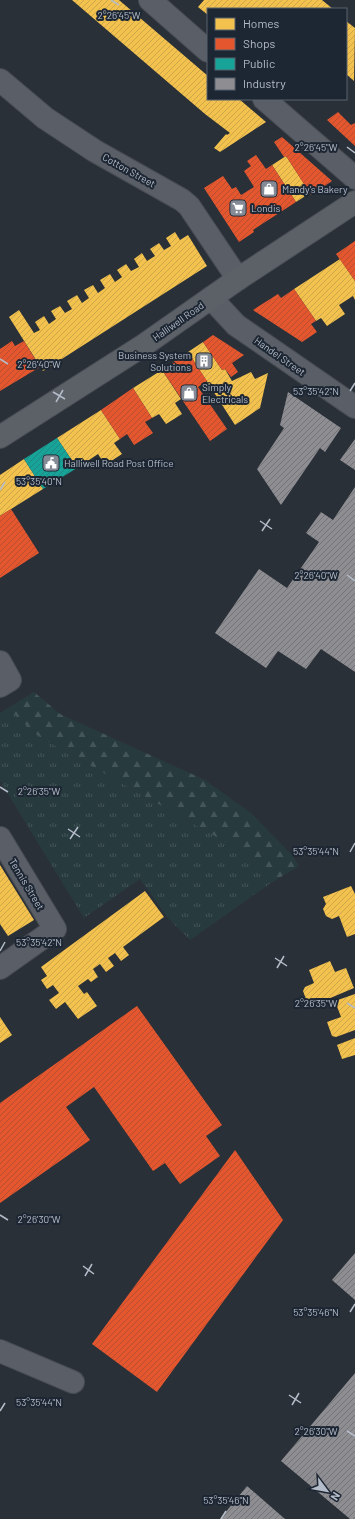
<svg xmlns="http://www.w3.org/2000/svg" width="355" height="1519" font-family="Barlow,sans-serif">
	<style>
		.grass { fill: url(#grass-tufts) }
		.forest { fill: url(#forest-firs) }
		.homes { fill: url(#homes-hatch) }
		.shops { fill: url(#shops-hatch) }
		.public { fill: url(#public-hatch) }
		.industry { fill: url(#industry-hatch) }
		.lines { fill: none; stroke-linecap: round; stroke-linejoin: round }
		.street-casing { stroke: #484c53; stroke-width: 24 }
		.primary-casing { stroke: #484c55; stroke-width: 24 }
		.street { stroke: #5a5e66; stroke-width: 22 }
		.primary { stroke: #5c6168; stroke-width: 22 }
		.ticks { fill: none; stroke: #b4bcc9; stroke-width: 1.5 }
		.labels { text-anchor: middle; stroke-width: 4; stroke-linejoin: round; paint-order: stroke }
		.street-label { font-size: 10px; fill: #b4bcc9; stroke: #1d2633 }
		.poi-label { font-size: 10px; fill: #b4bcc9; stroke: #1d2633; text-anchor: start }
		.ticks-label { font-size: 10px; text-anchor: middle; fill: #b4bcc9; stroke: #1d2633; stroke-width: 4; stroke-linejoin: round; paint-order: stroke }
	</style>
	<defs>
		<pattern id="grass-tufts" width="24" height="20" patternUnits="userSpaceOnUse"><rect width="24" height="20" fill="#273a3e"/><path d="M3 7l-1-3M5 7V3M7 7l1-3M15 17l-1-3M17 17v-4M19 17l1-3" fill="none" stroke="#445559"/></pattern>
		<pattern id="forest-firs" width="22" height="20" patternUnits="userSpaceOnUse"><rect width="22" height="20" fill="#273a3e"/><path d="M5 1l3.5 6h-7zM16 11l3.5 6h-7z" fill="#445559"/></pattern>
		<pattern id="homes-hatch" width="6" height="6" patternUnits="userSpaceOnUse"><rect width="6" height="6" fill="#f2c14e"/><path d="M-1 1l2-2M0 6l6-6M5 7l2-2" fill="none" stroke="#cca64a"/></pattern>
		<pattern id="shops-hatch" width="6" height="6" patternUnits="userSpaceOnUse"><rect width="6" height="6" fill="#e4572e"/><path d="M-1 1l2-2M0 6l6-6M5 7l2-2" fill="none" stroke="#b84f32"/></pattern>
		<pattern id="public-hatch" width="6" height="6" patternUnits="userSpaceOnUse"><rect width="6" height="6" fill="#17a398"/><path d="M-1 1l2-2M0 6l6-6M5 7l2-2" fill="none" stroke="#1f8881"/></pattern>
		<pattern id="industry-hatch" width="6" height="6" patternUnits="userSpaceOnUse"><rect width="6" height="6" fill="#8d8d92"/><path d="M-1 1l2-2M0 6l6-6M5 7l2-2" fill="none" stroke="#737478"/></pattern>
	</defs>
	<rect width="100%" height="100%" fill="#2a3038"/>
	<polygon class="grass" points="8,708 35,734 250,856 271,883 190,940 167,917 140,879 84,918 0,781 0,713"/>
	<polygon class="forest" points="34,692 60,714 205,780 251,813 292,855 299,866 271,883 250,856 35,734 8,708"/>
	<g class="homes">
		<polygon points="72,0 119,0 208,76 208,99 239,99 266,122 220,152 214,148 226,134 227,135 230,133 205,114"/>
		<polygon points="204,0 322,0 333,9 208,9 208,15 198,7"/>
		<polygon points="346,21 355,28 354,81 346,74"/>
		<polygon points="286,156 310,193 296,202 272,165"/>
		<polygon points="175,232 180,240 188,235 207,266 43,371 9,317 19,310 34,333 40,330 35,322 44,316 49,324 56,319 51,311 60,306 65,313 72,309 67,301 77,295 82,303 89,298 84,290 93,285 98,293 105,288 100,280 110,274 115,282 122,277 117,270 126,264 131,271 139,267 134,259 142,253 147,261 155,256 150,249 159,243 164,250 171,246 166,238"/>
		<polygon points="340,259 355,281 355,300 353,296 339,305 345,314 327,326 321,318 316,321 294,289"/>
		<polygon points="203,342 222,370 225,369 232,381 251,372 255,379 268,373 260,408 235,425 188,352"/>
		<polygon points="162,370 181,399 175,403 182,414 166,424 159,414 152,418 133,388"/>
		<polygon points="101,410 120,439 114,443 122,454 105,465 98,454 77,468 57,438"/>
		<polygon points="24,459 43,489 0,516 0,475"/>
		<polygon points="0,865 34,920 8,936 0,924"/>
		<polygon points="351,886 355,894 355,934 347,937 339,916 332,919 326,916 323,909 326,904 323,897"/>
		<polygon points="145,891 164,917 123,947 129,955 121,961 115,953 108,958 114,966 106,972 100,964 93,969 98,977 91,982 88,979 78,986 84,994 87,992 97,1006 78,1019 65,1002 56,1009 49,1000 59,993 53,985 47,989 41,980 47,976 41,967"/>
		<polygon points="330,961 335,972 346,968 354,988 309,1007 303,991 305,987 314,983 309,970"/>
		<polygon points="355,994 355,1030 336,1037 332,1036 327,1022 341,1017 335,1001"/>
		<polygon points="0,1017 12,1035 0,1043"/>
		<polygon points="355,1038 355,1055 342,1059 337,1045"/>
	</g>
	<g class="shops">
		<polygon points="338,112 351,125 355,123 355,146 327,120"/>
		<polygon points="282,137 332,181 311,195 286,156 284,157 274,142"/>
		<polygon points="256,155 266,169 272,165 296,202 253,230 254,232 239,242 204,188 223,176 232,189 236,187 241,195 254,187 244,171 251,166 247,161"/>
		<polygon points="355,241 355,281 336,254"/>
		<polygon points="294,289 316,321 311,324 317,332 302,342 253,310 278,294 281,298"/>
		<polygon points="213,335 244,355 232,363 238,372 231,377 225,369 222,370 203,342"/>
		<polygon points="12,341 15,346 24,341 40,367 0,391 0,349"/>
		<polygon points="188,352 207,381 198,387 227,429 210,441 162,370"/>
		<polygon points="133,388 152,418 145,422 153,433 134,445 127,434 120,439 101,410"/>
		<polygon points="11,509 39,553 0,578 0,516"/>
		<polygon points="137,1006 222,1125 206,1136 220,1156 180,1184 165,1163 153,1171 94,1087 66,1107 90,1140 0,1203 0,1103"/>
		<polygon points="235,1150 283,1220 157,1392 92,1344"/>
	</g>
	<polygon class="public" points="57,438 77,468 43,489 24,459"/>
	<g class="industry">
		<polygon points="288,392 341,428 325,452 320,448 281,505 257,469 284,428 280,425"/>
		<polygon points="355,439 355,470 340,460"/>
		<polygon points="355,487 355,672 321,649 306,669 278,651 266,668 215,633 259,569 287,588 319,542 306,533 321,512 333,520"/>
		<polygon points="355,1253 355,1300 332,1280"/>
		<polygon points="355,1373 355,1519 350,1519 281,1461"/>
		<polygon points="247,1486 285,1519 220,1519"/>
	</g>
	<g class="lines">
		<g class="street-casing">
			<g id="street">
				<polyline points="150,0 208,51"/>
				<polyline points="0,80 45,118 95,151 182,200 189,206 238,279"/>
				<polyline points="264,99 355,178"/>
				<polyline points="211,298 236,325 355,407"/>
				<polyline points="0,662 10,680 0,686"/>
				<polyline points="0,838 55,929 0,968"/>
				<polyline points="0,1351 73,1382"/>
			</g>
		</g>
		<g class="primary-casing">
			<polyline id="primary" points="0,437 144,345 238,279 355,202"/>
		</g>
		<use href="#street" class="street"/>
		<use href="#primary" class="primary"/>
	</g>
	<path class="ticks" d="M 111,0 L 119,5M 347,147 L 355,153M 0,359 L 8,364M 350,391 L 355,383M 53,392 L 65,399M 56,402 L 63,390M 0,490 L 5,482M 260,521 L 272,529M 262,531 L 270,519M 347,575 L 355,581M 0,787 L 8,792M 68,829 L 80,837M 70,839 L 78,827M 350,852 L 355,843M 0,951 L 5,942M 275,958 L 287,966M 277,968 L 284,956M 347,1003 L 355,1008M 0,1215 L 8,1220M 83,1266 L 94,1274M 85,1276 L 92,1264M 350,1312 L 355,1304M 289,1395 L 301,1403M 292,1405 L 299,1393M 0,1411 L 5,1403M 347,1431 L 355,1436M 221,1519 L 226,1511"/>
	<defs>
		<g id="shop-square" transform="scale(0.9)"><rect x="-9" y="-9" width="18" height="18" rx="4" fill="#848b96" stroke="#1d2633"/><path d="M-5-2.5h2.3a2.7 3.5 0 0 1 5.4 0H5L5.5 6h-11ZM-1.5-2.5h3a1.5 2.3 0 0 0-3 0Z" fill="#fff"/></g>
		<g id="supermarket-square" transform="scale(0.9)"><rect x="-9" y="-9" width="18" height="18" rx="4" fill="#848b96" stroke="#1d2633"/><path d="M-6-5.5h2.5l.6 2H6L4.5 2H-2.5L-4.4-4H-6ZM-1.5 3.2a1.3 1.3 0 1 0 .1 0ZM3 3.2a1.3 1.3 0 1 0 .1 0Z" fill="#fff"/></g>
		<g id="building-square" transform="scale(0.9)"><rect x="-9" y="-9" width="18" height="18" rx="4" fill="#848b96" stroke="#1d2633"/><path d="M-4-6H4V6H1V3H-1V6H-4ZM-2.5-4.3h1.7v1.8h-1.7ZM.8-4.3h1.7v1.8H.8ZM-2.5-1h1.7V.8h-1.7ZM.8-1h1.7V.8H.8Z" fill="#fff"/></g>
		<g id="civic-square" transform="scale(0.9)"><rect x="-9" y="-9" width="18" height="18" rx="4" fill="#848b96" stroke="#1d2633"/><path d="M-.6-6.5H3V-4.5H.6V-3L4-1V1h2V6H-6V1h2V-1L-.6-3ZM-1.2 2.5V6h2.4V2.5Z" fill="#fff"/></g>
	</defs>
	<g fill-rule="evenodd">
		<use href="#shop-square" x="269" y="189"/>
		<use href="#supermarket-square" x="238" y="208"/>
		<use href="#building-square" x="204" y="361"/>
		<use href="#shop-square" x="189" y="393"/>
		<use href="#civic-square" x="51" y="463"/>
	</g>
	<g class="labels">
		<g class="street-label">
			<text transform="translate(129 170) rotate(29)" y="4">Cotton Street</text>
			<text transform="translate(178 321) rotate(-35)" y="4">Halliwell Road</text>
			<text transform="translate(280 356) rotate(35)" y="4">Handel Street</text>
			<text transform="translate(27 884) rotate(59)" y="4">Tennis Street</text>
		</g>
		<g class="poi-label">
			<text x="282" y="193">Mandy's Bakery</text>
			<text x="251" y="212">Londis</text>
			<text x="191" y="359" text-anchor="end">Business System<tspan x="191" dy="12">Solutions</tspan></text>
			<text x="202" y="391">Simply<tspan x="202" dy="12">Electricals</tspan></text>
			<text x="64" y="467">Halliwell Road Post Office</text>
		</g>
	</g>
	<g class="ticks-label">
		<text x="119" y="19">2°26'45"W</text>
		<text x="316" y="151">2°26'45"W</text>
		<text x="39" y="368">2°26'40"W</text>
		<text x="316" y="395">53°35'42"N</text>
		<text x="39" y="485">53°35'40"N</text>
		<text x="316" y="579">2°26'40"W</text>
		<text x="39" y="795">2°26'35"W</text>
		<text x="316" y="855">53°35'44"N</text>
		<text x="39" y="946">53°35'42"N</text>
		<text x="316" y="1007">2°26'35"W</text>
		<text x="39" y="1223">2°26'30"W</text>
		<text x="316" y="1316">53°35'46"N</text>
		<text x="39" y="1406">53°35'44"N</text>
		<text x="316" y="1435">2°26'30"W</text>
		<text x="226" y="1504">53°35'46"N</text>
	</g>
	<rect x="207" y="8" width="140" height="92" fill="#1d2633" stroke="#59626f"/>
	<rect x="215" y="18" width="20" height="12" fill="#f2c14e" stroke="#59626f"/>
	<text x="243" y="28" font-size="12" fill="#b4bcc9">Homes</text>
	<rect x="215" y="38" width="20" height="12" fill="#e4572e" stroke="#59626f"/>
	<text x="243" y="48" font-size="12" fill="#b4bcc9">Shops</text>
	<rect x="215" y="58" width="20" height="12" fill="#17a398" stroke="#59626f"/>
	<text x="243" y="68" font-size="12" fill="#b4bcc9">Public</text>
	<rect x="215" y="78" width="20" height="12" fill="#8d8d92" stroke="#59626f"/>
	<text x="243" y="88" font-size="12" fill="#b4bcc9">Industry</text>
	<g transform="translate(327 1491) rotate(122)" stroke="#1d2633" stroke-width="3" paint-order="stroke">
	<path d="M0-3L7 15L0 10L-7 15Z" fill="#b4bcc9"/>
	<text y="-6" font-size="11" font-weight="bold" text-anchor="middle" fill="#b4bcc9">N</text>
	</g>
</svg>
